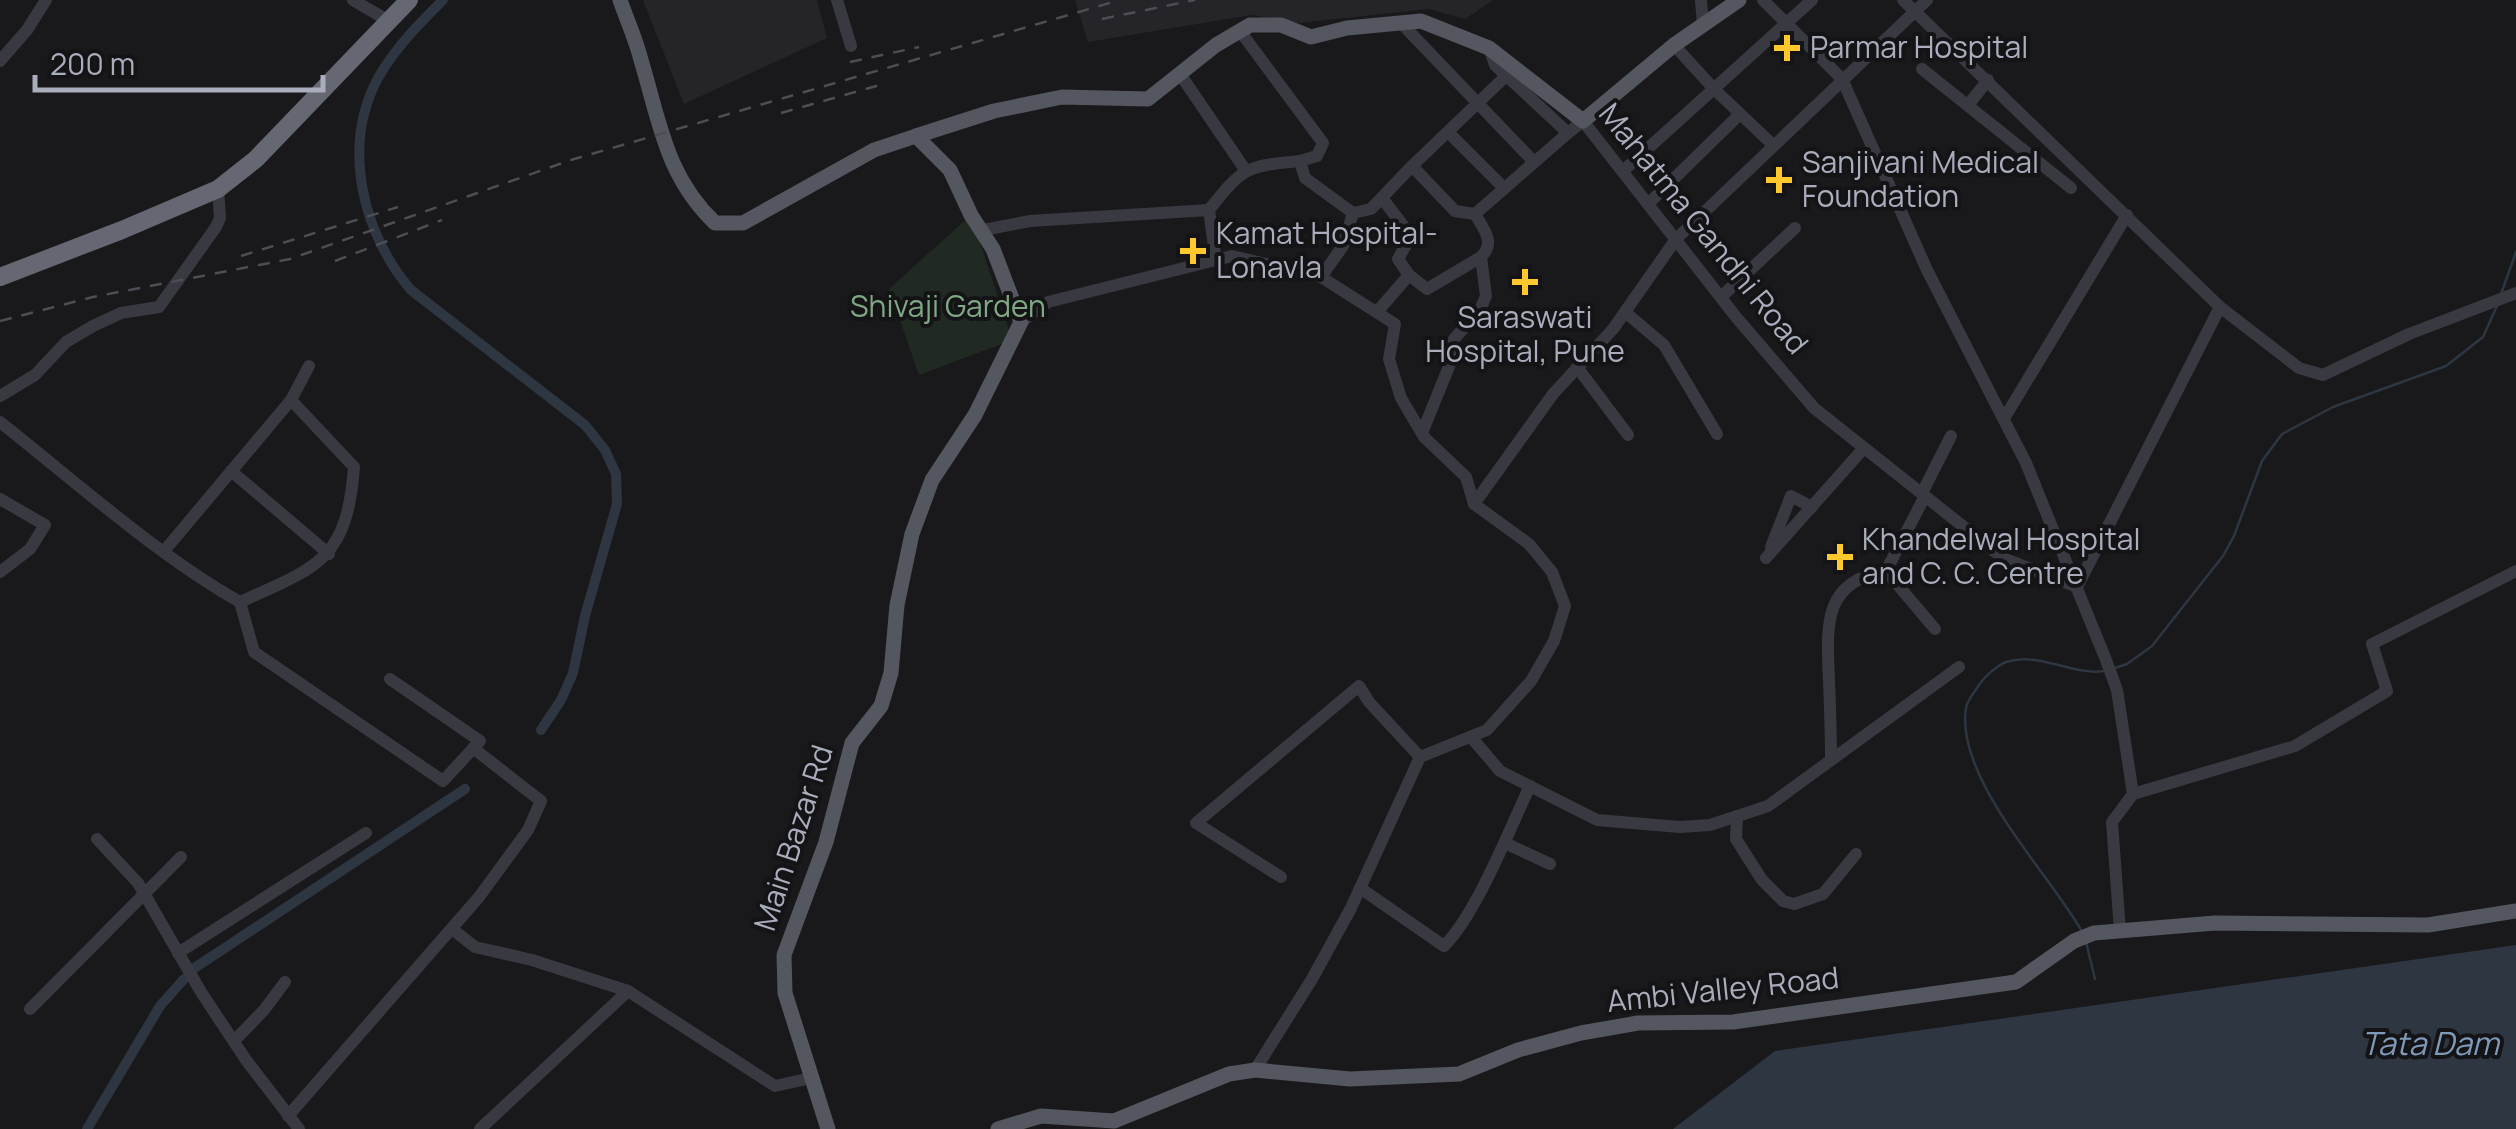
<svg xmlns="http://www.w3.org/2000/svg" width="2516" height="1129" font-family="Manrope,sans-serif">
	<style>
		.built { fill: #252428 }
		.green { fill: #202a22 }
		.water { fill: #2d3641 }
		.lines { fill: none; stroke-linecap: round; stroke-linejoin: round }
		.stream { stroke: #2d3641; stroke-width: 2.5 }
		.canal { stroke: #2d3641; stroke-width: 10 }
		.minor { stroke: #393a41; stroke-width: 12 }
		.major { stroke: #555760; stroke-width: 15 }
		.highway { stroke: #656772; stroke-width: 18 }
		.rail { stroke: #4c4e56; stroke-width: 2.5; stroke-dasharray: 12 10; stroke-linecap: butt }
		.poi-dot { fill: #ffc92d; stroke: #141416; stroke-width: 4 }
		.labels { text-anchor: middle; stroke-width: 8; stroke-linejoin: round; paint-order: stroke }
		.poi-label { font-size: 30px; fill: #aaaebc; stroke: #141416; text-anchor: start }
		.street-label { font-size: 30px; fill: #aaaebc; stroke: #141416 }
		.park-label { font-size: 30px; fill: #80a885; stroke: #141416 }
		.water-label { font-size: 32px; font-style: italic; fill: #7f99b9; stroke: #141416 }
	</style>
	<rect width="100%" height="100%" fill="#19191b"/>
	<g class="built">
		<polygon points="643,0 817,0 827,38 684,104"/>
		<polygon points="1075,0 1493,0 1465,19 1429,9 1298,23 1252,15 1088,42"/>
	</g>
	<polygon class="green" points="971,215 1012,340 919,375 889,289"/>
	<polygon class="water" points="2516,945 2516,1129 1673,1129 1775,1051"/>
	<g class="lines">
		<g class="stream">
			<polyline points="2501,294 2516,252"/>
			<polyline points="2112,669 2127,664 2152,646 2223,556 2234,536 2262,461 2282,434 2333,407 2446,366 2483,337 2497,306"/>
			<path d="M 2081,930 C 2048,872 1955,778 1966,708 C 1967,701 1973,694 1977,688 C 1982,679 1996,666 2006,662 C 2038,651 2073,676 2104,671"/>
			<polyline points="2086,942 2095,979"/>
		</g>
		<g class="canal">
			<path d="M 443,0 C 419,24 395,48 378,78 C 341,147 363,234 411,290 L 585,425 L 605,450 L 616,474 L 617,504 L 585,616 L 573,673 L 561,700 L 541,730"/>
			<polyline points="193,969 465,789"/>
			<polyline points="87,1129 160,1006 184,979"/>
		</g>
		<g class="minor">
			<polyline points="353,0 382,17"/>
			<polyline points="837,0 851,46"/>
			<polyline points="1701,0 1703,25"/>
			<polyline points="1763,0 1842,79 1927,270 2026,463 2106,660 2117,690 2133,794 2112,822 2120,931"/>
			<polyline points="1403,25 1534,162"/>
			<polyline points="1240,31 1323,143 1317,156 1300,161"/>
			<polyline points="1674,45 1714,89 1773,145"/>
			<polyline points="0,61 27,30 46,0"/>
			<polyline points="1922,69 2071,188"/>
			<polyline points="1180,74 1246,171"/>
			<polyline points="1968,105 1988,80"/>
			<polyline points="1448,132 1504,188"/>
			<polyline points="1568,133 1583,121 1736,317 1814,408 2003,558 2077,587 2220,307 1903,0"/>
			<polyline points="1623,171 1812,0"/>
			<polyline points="1382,198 1411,236 1398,259 1409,275"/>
			<polyline points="1648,204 1740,114"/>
			<polyline points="1353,213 1371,209 1412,166"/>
			<polyline points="1475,214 1455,211 1412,166 1507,75"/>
			<polyline points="983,230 1030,221 1209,210"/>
			<path d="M 1216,261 L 1209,210 C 1243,167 1246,166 1300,161 L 1305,178 L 1353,213 L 1343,246 L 1321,277"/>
			<polyline points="1721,297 1795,228"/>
			<polyline points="2220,307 2299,368 2323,375 2409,334 2516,293"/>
			<polyline points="1377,312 1409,275 1427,289 1481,257"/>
			<polyline points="1625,312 1664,345 1717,434"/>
			<polyline points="1021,322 1048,302 1232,256 1321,277 1395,324 1389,359 1401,398 1424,437 1466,477 1474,504"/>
			<polyline points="1577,367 1628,435"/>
			<polyline points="0,396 35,375 66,342 93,326 121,313 159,307 216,227 220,218 218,189"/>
			<polyline points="2005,417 2127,215"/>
			<path d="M 0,422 C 75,481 158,556 240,602 C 319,567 347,559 354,467 L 291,400"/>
			<path d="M 1422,433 L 1450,364 L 1454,339 L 1480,310 L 1486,296 L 1481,257 C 1496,242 1484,230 1475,214 L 1568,133 L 1495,65 L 1489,48"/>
			<polyline points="231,471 329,554"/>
			<polyline points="1922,493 1951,436"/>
			<polyline points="0,499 45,525 30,549 0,572"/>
			<polyline points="1771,547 1791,496 1812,507"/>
			<polyline points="165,550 291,400 309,366"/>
			<polyline points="1766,558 1864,448"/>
			<polyline points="1886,571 1935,629"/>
			<polyline points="240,602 254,652 443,781 480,741 390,679"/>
			<polyline points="1471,737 1500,771 1597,820 1680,827 1710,825 1768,806 1959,667"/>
			<path d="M 1831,760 C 1831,734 1830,707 1829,681 C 1827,629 1821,581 1886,571 L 1925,496"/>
			<polyline points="2133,794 2295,746 2387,691 2372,644 2516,571"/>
			<polyline points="1737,816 1736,839 1762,880 1783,901 1794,904 1823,894 1856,854"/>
			<polyline points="97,839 138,883 201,992 246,1060 299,1129"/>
			<polyline points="1505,843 1550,864"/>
			<polyline points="1281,877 1196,823 1359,686 1369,702 1420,757"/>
			<path d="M 1360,888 L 1444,946 C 1477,913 1509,830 1530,786"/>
			<polyline points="452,929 475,947 532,960 628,991"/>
			<polyline points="178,953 366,833"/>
			<polyline points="30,1009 181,857"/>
			<polyline points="234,1041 264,1010 285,982"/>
			<polyline points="1255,1070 1312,979 1351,908 1420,757 1487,730 1531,681 1554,641 1565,606 1552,572 1529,544 1474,504 1553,394 1613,329 1676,239 1927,0"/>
			<polyline points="288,1116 479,897 528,830 541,801 473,748"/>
			<polyline points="480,1129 628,991 775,1086 811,1078"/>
		</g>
		<g class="major">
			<path d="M 620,0 C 627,20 636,40 641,60 C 660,123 666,176 715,223 L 743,223 L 874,150 L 916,136 L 950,170 L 971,215 L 993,249 L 1021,322 L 975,415 L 932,480 L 912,534 L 897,605 L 891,673 L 881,706 L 852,743 L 826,842 L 784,955 L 785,993 L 828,1129"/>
			<polyline points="916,136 994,111 1062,97 1148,99 1216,45 1250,25 1281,25 1311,37 1347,28 1421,21 1489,48 1583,121 1674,45 1739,0"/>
			<polyline points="998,1129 1041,1116 1114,1121 1229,1074 1255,1070 1350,1079 1459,1074 1518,1050 1581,1033 1638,1023 1733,1022 2016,982 2074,941 2094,933 2215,923 2428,925 2516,911"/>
		</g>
		<polyline class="highway" points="0,277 122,230 218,189 256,159 409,0"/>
		<g class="rail">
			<polyline points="1102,19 1195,0"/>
			<polyline points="850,62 919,47"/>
			<polyline points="781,113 887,83"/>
			<polyline points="241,256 398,207"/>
			<polyline points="335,261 442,220"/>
			<polyline points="0,321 93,297 290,259 571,160 1120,0"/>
		</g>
	</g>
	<g class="poi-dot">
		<path d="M1782 33h10v10h10v10h-10v10h-10v-10h-10v-10h10z"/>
		<path d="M1774 165h10v10h10v10h-10v10h-10v-10h-10v-10h10z"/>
		<path d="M1188 236h10v10h10v10h-10v10h-10v-10h-10v-10h10z"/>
		<path d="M1520 267h10v10h10v10h-10v10h-10v-10h-10v-10h10z"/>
		<path d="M1835 542h10v10h10v10h-10v10h-10v-10h-10v-10h10z"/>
	</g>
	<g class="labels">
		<g class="poi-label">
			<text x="1810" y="58">Parmar Hospital</text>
			<text x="1802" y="173">Sanjivani Medical<tspan x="1802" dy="34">Foundation</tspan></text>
			<text x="1216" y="244">Kamat Hospital-<tspan x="1216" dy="34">Lonavla</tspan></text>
			<text x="1525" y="328" text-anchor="middle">Saraswati<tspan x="1525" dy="34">Hospital, Pune</tspan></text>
			<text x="1862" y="550">Khandelwal Hospital<tspan x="1862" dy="34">and C. C. Centre</tspan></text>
		</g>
		<g class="street-label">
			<text transform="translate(1703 229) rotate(51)" y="10">Mahatma Gandhi Road</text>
			<text transform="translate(794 838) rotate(-72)" y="10">Main Bazar Rd</text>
			<text transform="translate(1723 990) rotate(-6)" y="10">Ambi Valley Road</text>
		</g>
		<g class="park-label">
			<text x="948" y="317">Shivaji Garden</text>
		</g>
		<g class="water-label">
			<text x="2430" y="1055">Tata Dam</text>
		</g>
	</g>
	<path d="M35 75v15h288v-15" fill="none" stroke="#aaaebc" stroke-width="5"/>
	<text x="50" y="75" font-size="30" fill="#aaaebc" stroke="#141416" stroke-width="8" paint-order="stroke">200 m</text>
</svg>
